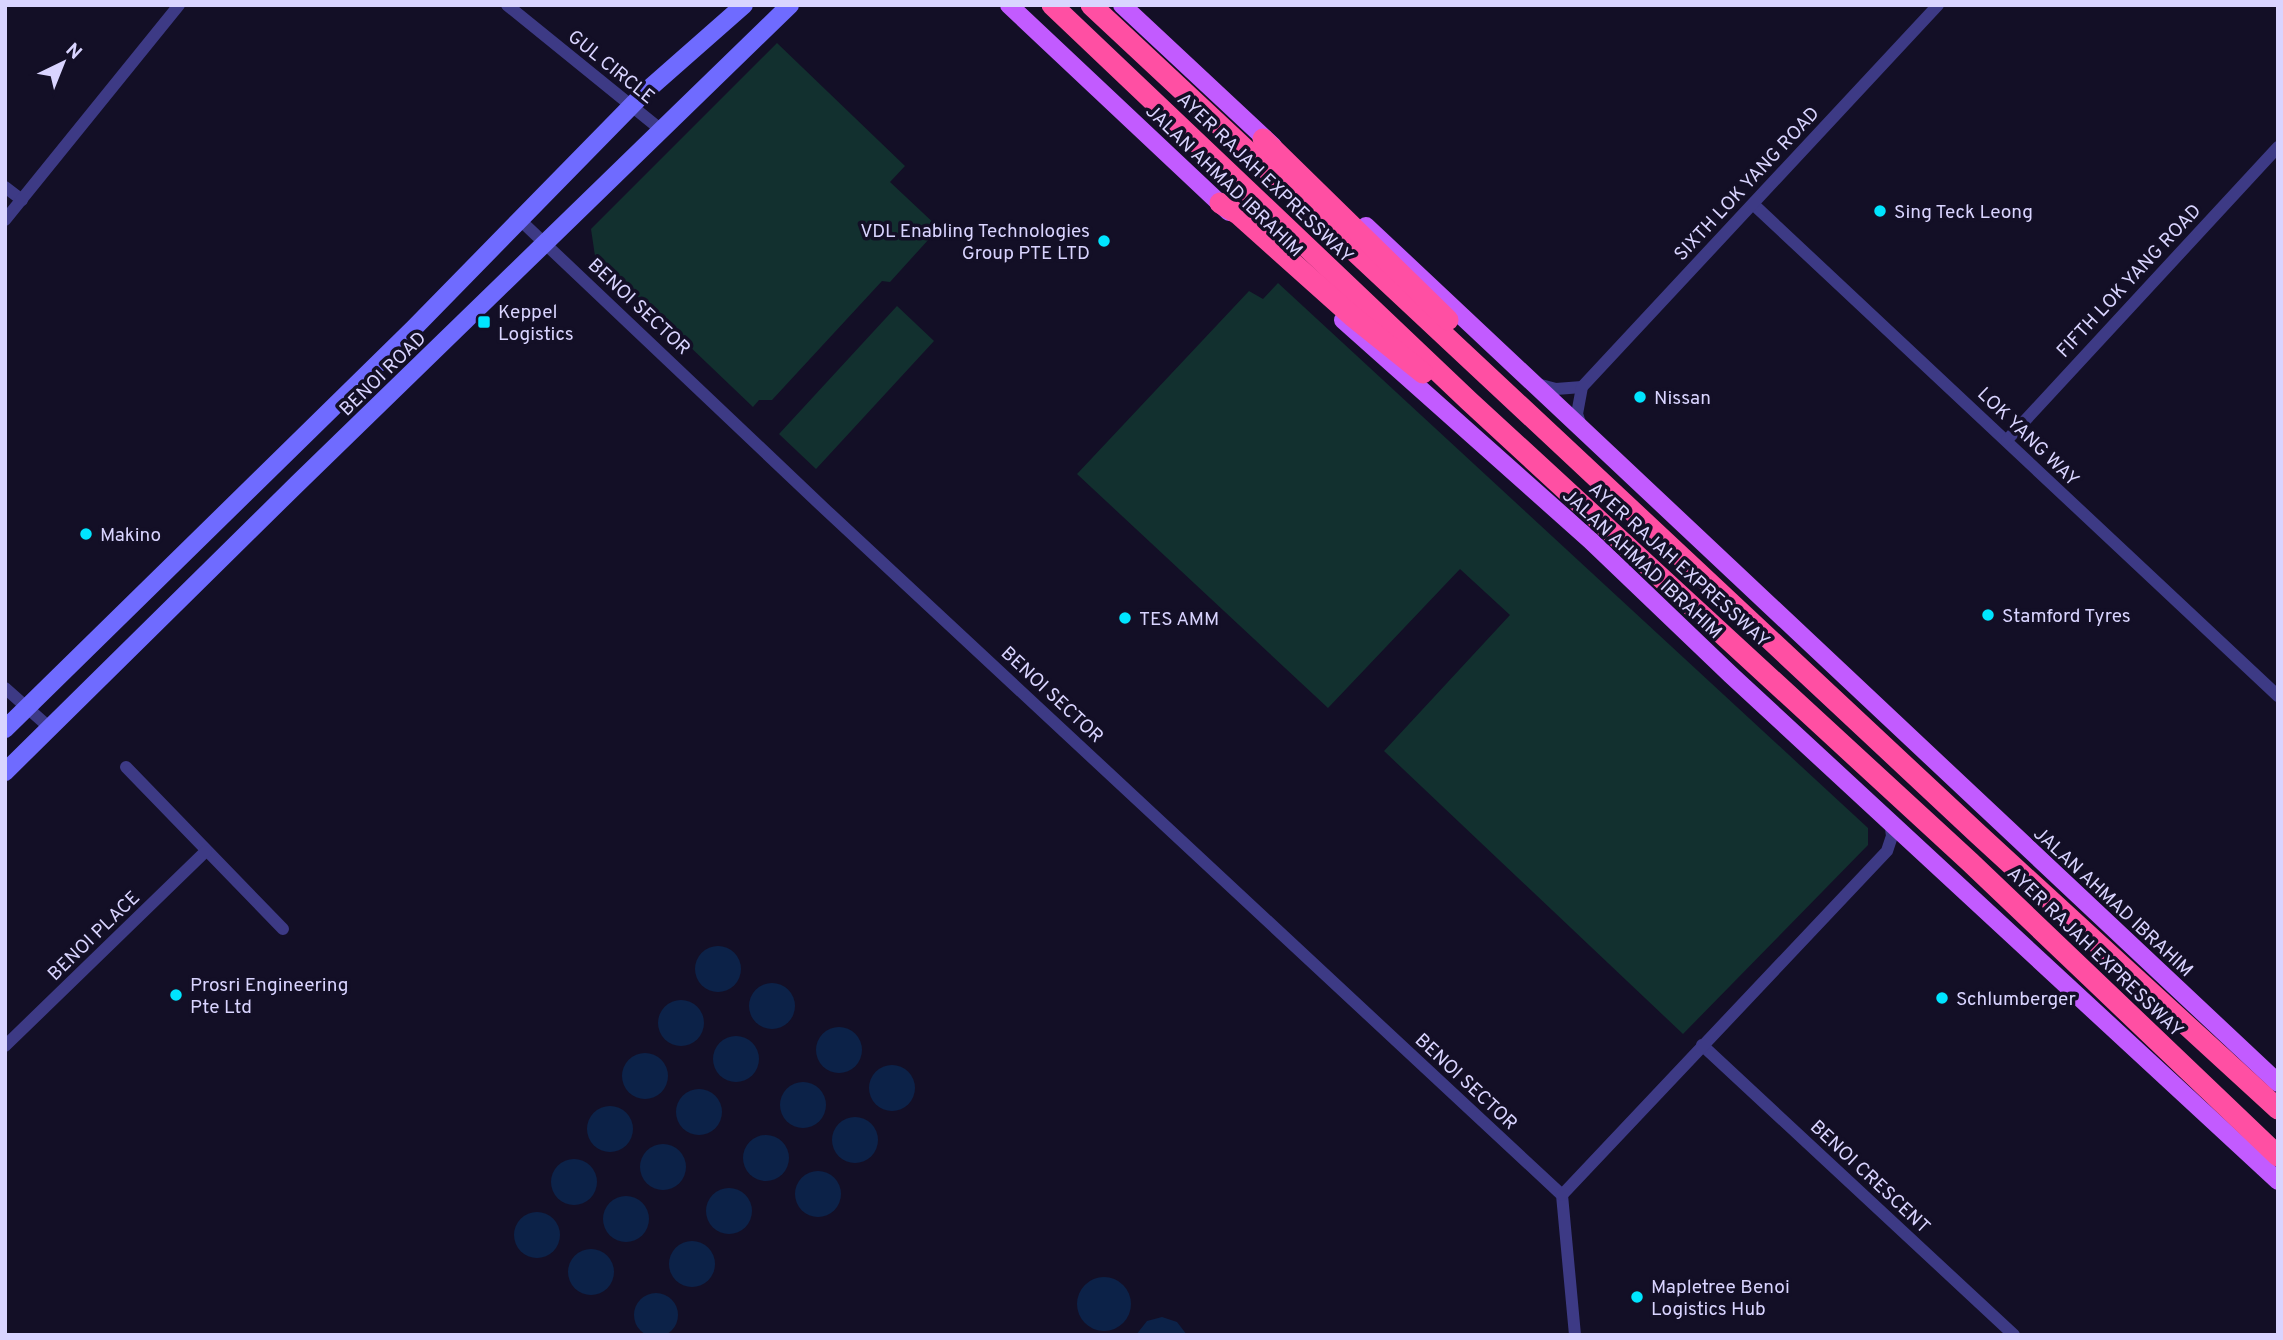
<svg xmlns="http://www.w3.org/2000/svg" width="2283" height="1340" font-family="Overpass,sans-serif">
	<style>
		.green { fill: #12302f }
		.water { fill: #0c2248 }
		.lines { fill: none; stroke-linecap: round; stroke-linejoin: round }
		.street { stroke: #3d3a85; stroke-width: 12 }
		.secondary { stroke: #6f6bff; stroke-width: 18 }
		.primary { stroke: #c25bff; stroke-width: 18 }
		.highway { stroke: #ff4fa3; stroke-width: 21 }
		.poi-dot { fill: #00e5ff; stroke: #130f26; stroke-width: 2.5 }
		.labels { text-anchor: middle; stroke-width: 7; stroke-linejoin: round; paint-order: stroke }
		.street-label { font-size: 19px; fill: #d9d4ff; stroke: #130f26 }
		.poi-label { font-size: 19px; fill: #d9d4ff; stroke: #130f26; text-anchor: start }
	</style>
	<rect width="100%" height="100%" fill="#130f26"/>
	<g class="green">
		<polygon points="777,43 905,166 890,182 939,228 890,282 882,281 772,400 759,400 753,407 595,256 591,229"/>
		<polygon points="1278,283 1868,828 1868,845 1683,1034 1384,751 1510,615 1460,569 1328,708 1077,474 1249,291 1263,299"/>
		<polygon points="897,306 934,341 816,469 779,434"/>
	</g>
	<g class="water">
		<circle cx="718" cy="969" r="23"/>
		<circle cx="772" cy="1006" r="23"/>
		<circle cx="681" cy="1023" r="23"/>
		<circle cx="839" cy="1050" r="23"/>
		<circle cx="736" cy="1059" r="23"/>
		<circle cx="645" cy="1076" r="23"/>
		<circle cx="892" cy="1088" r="23"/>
		<circle cx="803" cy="1105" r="23"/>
		<circle cx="699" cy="1112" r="23"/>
		<circle cx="610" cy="1129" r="23"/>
		<circle cx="855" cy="1140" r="23"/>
		<circle cx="766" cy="1158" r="23"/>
		<circle cx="663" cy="1167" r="23"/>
		<circle cx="574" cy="1182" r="23"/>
		<circle cx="818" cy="1194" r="23"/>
		<circle cx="729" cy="1211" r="23"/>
		<circle cx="626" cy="1219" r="23"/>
		<circle cx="537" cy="1235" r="23"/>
		<circle cx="692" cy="1264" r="23"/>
		<circle cx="591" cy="1272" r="23"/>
		<circle cx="1104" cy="1304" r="27"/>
		<circle cx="656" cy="1315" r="22"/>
		<polygon points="1162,1317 1177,1322 1187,1335 1136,1335 1147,1321"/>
	</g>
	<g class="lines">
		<g class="street">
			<polyline points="507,5 660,129"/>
			<polyline points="5,187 22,200"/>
			<polyline points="1753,204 2278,696"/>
			<polyline points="519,219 827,511 1562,1195 1575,1335"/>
			<polyline points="5,220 179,5"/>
			<polyline points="1537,384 1556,389 1582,387"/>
			<polyline points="1581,426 1577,414 1582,387 1938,5"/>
			<polyline points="2007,440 2278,147"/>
			<polyline points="5,688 50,728"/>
			<polyline points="126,767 283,929"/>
			<polyline points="1702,1045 2014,1335"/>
			<polyline points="5,1046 206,851"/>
			<polyline points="1562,1195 1887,851 1892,836 1890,821"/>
		</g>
		<g class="secondary">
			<polyline points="5,729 414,328 644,93 744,5"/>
			<polyline points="5,772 297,484 790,5"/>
		</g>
		<g class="primary">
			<polyline points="1009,5 1229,212"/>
			<polyline points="1122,5 1273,146"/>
			<polyline points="1366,226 2278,1083"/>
			<polyline points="1343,320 1590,540 1731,675 2278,1181"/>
		</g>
		<g class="highway">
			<polyline points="1052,5 1469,401 1970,862 2278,1156"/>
			<polyline points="1091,5 1979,835 2278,1109"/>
			<polyline points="1263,139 1448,320"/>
			<polyline points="1220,203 1238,214 1352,316 1423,373"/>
		</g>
	</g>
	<g class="poi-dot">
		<circle cx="1880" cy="211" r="7"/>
		<circle cx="1104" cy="241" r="7"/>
		<rect x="477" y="315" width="14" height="14" rx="3.5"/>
		<circle cx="1640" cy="397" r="7"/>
		<circle cx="86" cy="534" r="7"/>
		<circle cx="1988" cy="615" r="7"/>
		<circle cx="1125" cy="618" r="7"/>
		<circle cx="176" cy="995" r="7"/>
		<circle cx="1942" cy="998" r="7"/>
		<circle cx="1637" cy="1297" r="7"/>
	</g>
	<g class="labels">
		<g class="street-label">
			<text transform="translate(612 66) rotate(39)" y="7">GUL CIRCLE</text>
			<text transform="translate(1266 177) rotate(44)" y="7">AYER RAJAH EXPRESSWAY</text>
			<text transform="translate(1225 180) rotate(44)" y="7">JALAN AHMAD IBRAHIM</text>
			<text transform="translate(1746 183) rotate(-47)" y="7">SIXTH LOK YANG ROAD</text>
			<text transform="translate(2128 280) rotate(-47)" y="7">FIFTH LOK YANG ROAD</text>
			<text transform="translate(640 306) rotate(43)" y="7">BENOI SECTOR</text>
			<text transform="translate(382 373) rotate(-44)" y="7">BENOI ROAD</text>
			<text transform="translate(2029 436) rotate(44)" y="7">LOK YANG WAY</text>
			<text transform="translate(1643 563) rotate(43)" y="7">JALAN AHMAD IBRAHIM</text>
			<text transform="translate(1680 564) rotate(42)" y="7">AYER RAJAH EXPRESSWAY</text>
			<text transform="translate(1053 694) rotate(43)" y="7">BENOI SECTOR</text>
			<text transform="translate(2114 901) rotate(43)" y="7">JALAN AHMAD IBRAHIM</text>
			<text transform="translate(93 935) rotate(-44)" y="7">BENOI PLACE</text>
			<text transform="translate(2096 951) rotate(44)" y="7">AYER RAJAH EXPRESSWAY</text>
			<text transform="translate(1467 1081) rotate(43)" y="7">BENOI SECTOR</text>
			<text transform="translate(1871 1176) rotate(43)" y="7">BENOI CRESCENT</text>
		</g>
		<g class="poi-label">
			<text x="1894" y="218">Sing Teck Leong</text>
			<text x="1090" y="237" text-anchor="end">VDL Enabling Technologies<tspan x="1090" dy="22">Group PTE LTD</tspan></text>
			<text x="498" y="318">Keppel<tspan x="498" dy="22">Logistics</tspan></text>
			<text x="1654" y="404">Nissan</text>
			<text x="100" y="541">Makino</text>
			<text x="2002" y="622">Stamford Tyres</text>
			<text x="1139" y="625">TES AMM</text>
			<text x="190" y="991">Prosri Engineering<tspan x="190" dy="22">Pte Ltd</tspan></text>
			<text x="1956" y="1005">Schlumberger</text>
			<text x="1651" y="1293">Mapletree Benoi<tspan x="1651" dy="22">Logistics Hub</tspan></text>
		</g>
	</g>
	<rect width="2283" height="1340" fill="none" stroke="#d9d4ff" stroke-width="14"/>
	<g transform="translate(63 63) rotate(43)" stroke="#130f26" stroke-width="5" paint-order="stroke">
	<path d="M0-5L12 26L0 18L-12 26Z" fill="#d9d4ff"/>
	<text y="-10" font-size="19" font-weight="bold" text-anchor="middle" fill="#d9d4ff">N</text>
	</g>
</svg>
